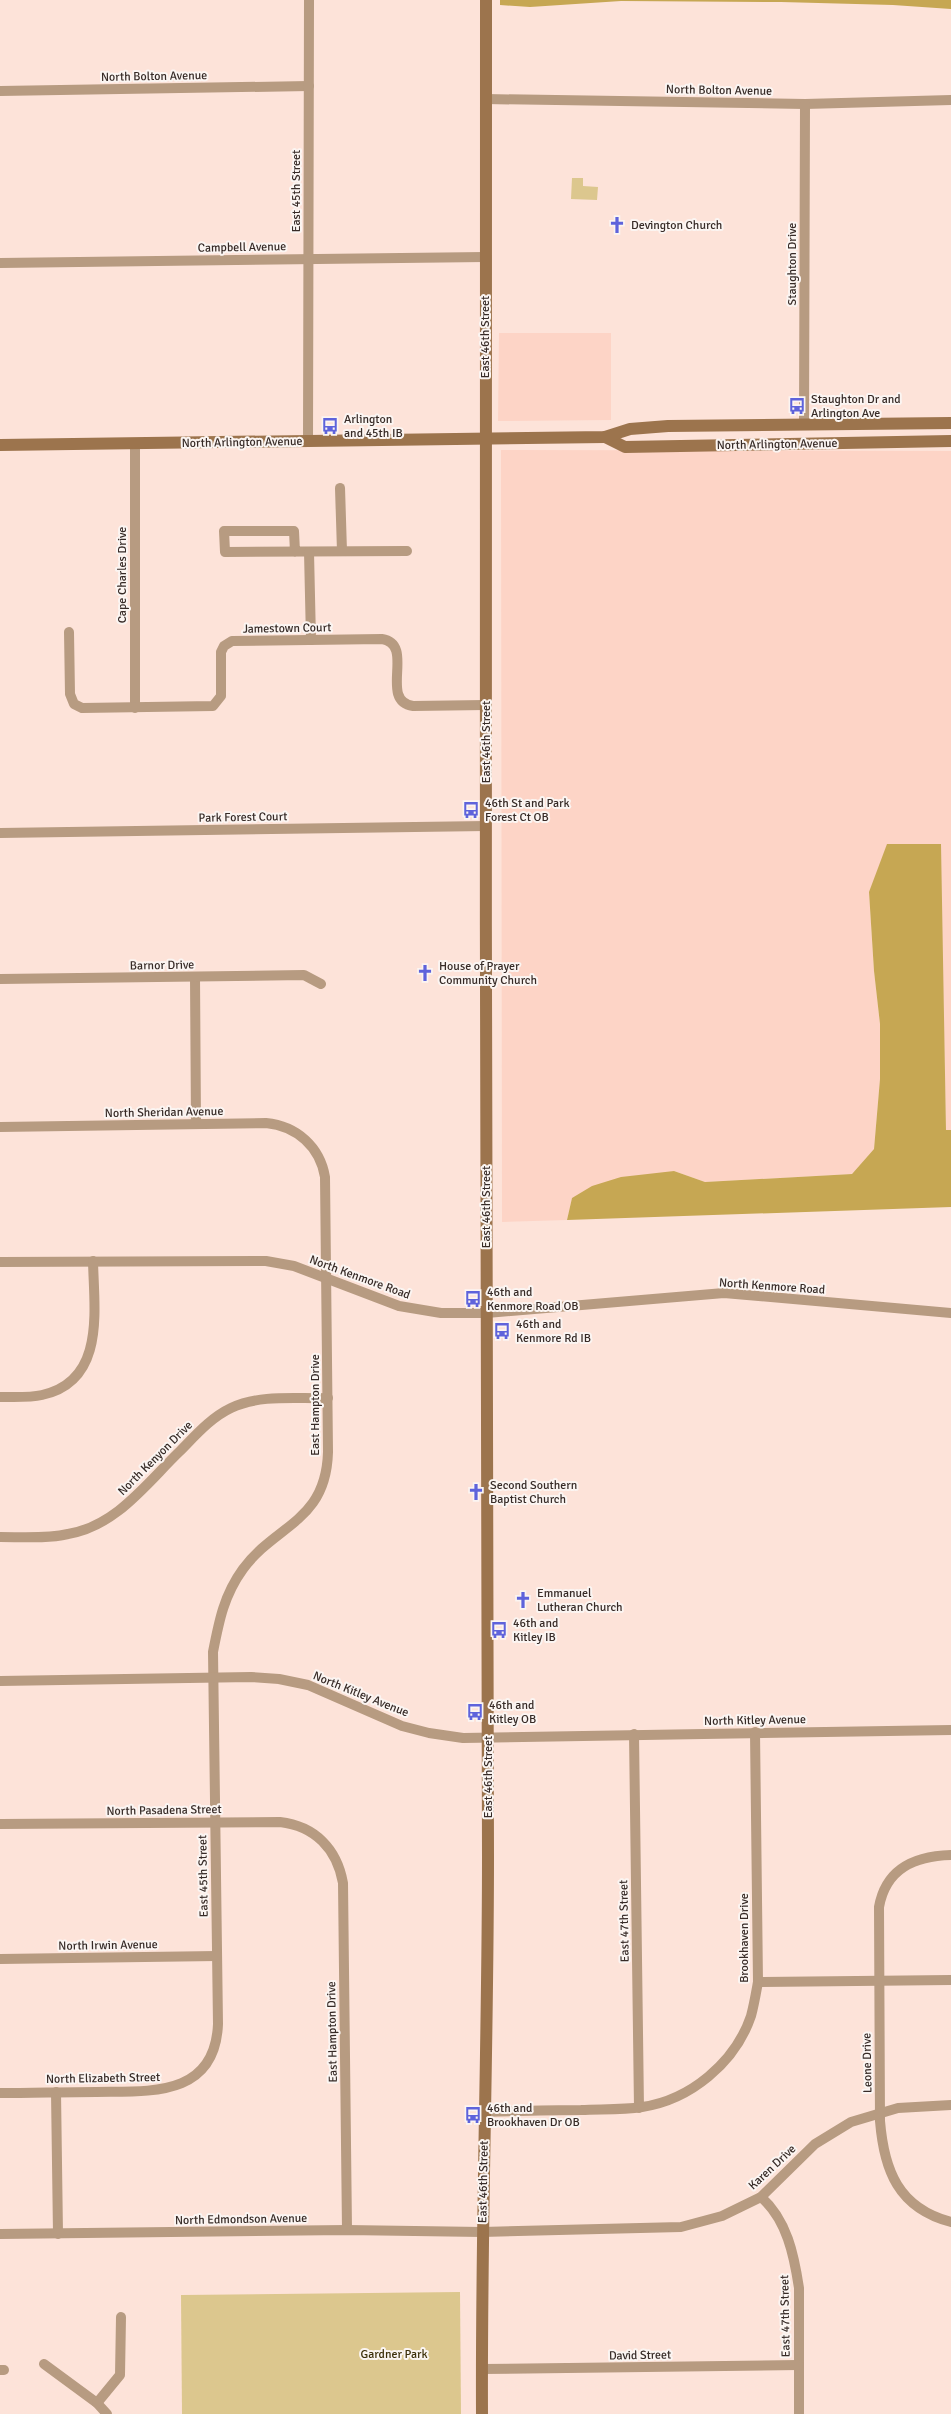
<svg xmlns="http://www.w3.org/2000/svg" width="951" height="2414" font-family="Signika,sans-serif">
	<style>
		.built { fill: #fdd4c6 }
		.green { fill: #dcc78e }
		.forest { fill: #c6a753 }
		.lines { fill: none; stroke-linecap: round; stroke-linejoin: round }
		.minor { stroke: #b79b81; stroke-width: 10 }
		.secondary { stroke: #9c744d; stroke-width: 12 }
		.labels { text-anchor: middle; stroke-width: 4; stroke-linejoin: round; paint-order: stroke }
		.street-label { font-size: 12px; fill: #372b27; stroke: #fbf5f2 }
		.poi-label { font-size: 12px; fill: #372b27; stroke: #fbf5f2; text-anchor: start }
		.park-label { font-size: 12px; fill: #3c2f09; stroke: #fbf5f2 }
	</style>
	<rect width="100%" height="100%" fill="#fde3d9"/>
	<g class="built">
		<polygon points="499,333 611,333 611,420 498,421"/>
		<polygon points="501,450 951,451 951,1130 946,1131 940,844 869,892 874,971 880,1024 880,1079 874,1149 852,1174 705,1182 674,1171 572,1198 567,1220 502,1222"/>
	</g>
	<g class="green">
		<polygon points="572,178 583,178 583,186 598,187 597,200 571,199"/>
		<polygon points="460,2292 461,2414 182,2414 181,2295"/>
	</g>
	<g class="forest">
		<polygon points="500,0 951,0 951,9 893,5 781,2 621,1 530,7 500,5"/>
		<polygon points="887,844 941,844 946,1130 951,1130 951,1207 567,1220 572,1198 592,1186 621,1177 674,1171 705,1182 852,1174 874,1149 880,1079 880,1024 874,971 869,892"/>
	</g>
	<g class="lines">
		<g class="minor">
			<polyline points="0,91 309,86"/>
			<polyline points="486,99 805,104 951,100"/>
			<polyline points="0,263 485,257"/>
			<polyline points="804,424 805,104"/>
			<polyline points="308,441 309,0"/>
			<polyline points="135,443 135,708"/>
			<polyline points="340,488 342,551"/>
			<polyline points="295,552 294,531 224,531 225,552 407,551"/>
			<polyline points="309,552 311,640"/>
			<path d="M 69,632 L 70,694 L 74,704 L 82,708 L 213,706 L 221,696 L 221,652 L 224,646 L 232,641 L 382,639 C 416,644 378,701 413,706 L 485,705"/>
			<polyline points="0,833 486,826"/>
			<polyline points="195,977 196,1124"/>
			<polyline points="0,979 304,975 321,984"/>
			<path d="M 0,1127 L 266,1123 C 297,1126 320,1147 325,1177 L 328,1452 C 326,1522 276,1524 243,1569 C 224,1595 219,1621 213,1652 L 218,2024 C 215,2098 148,2091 96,2092 C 64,2092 32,2093 0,2093"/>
			<polyline points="0,1262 266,1261 294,1266 399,1306 441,1313 487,1313 724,1293 951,1313"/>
			<path d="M 0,1397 C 14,1397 29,1398 42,1395 C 106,1381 94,1310 93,1261"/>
			<path d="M 0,1537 C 22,1537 46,1539 68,1534 C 116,1526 146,1484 179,1452 C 195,1436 210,1418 231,1408 C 261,1394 296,1399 328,1398"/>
			<polyline points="0,1681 251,1677 279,1679 308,1685 402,1726 429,1733 463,1738 951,1730"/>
			<polyline points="634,1734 639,2108"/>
			<path d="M 0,1824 L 280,1822 C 315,1826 337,1849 343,1883 L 347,2230"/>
			<path d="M 951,1855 C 915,1856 886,1868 879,1907 L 880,2121 C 884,2170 898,2208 951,2222"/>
			<polyline points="0,1959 217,1956"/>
			<polyline points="758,1982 951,1980"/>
			<polyline points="56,2092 58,2234"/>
			<path d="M 485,2112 C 517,2111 549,2110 581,2110 C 601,2109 622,2110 642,2107 C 690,2100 735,2063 751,2016 C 754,2005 756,1993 758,1982 L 755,1732"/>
			<path d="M 761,2197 C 787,2220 794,2255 799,2288 L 799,2414"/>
			<polyline points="0,2234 347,2230 482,2232 681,2227 722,2216 761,2197 815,2144 851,2122 898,2108 951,2105"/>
			<polyline points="44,2364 97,2403 107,2414"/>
			<polyline points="482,2369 799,2365"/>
			<polyline points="0,2370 4,2370"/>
			<polyline points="97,2403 120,2375 121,2317"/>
		</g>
		<g class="secondary">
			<polyline points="605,437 625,447 951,441"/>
			<polyline points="0,445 605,437 630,429 668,426 951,423"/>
			<path d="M 482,2414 C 481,2228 488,2042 488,1856 C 487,1237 484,619 486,0"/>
		</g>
	</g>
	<defs>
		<g id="church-bare" transform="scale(1.35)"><path d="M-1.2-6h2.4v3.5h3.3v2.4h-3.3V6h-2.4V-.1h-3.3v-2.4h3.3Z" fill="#5e63db" stroke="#fbf5f2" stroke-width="2.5" paint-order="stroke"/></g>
		<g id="bus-bare" transform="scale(1.35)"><path d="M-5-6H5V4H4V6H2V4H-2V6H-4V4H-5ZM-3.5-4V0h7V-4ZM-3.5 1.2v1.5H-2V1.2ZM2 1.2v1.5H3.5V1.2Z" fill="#5e63db" stroke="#fbf5f2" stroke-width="2.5" paint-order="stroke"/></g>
	</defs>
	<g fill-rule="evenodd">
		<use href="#church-bare" x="617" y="225"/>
		<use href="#bus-bare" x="797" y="406"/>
		<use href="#bus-bare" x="330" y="426"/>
		<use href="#bus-bare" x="471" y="810"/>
		<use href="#church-bare" x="425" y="973"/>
		<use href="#bus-bare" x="473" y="1299"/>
		<use href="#bus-bare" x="502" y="1331"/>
		<use href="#church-bare" x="476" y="1492"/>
		<use href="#church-bare" x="523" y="1600"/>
		<use href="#bus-bare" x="499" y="1630"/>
		<use href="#bus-bare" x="475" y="1712"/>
		<use href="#bus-bare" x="473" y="2115"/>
	</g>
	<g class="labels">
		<g class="street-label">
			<text transform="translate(154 76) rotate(-1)" y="4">North Bolton Avenue</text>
			<text transform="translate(719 90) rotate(1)" y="4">North Bolton Avenue</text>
			<text transform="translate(296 191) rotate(-90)" y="4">East 45th Street</text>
			<text transform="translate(242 247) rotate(-1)" y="4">Campbell Avenue</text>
			<text transform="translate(792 264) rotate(-90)" y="4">Staughton Drive</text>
			<text transform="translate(485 337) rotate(-90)" y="4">East 46th Street</text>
			<text transform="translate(242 442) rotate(-1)" y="4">North Arlington Avenue</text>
			<text transform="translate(777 444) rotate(-1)" y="4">North Arlington Avenue</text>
			<text transform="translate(122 575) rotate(-90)" y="4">Cape Charles Drive</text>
			<text transform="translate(287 628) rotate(-1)" y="4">Jamestown Court</text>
			<text transform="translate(486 742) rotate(-90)" y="4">East 46th Street</text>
			<text transform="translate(243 817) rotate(-1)" y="4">Park Forest Court</text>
			<text transform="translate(162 965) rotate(-1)" y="4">Barnor Drive</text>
			<text transform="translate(164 1112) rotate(-1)" y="4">North Sheridan Avenue</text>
			<text transform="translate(486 1207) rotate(-90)" y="4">East 46th Street</text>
			<text transform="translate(360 1277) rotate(20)" y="4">North Kenmore Road</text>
			<text transform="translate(772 1286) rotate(4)" y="4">North Kenmore Road</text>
			<text transform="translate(315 1405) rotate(-90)" y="4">East Hampton Drive</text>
			<text transform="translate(155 1458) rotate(-45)" y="4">North Kenyon Drive</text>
			<text transform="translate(361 1694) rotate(22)" y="4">North Kitley Avenue</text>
			<text transform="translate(755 1720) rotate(-1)" y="4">North Kitley Avenue</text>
			<text transform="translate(488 1777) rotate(-90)" y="4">East 46th Street</text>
			<text transform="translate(164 1810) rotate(-1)" y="4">North Pasadena Street</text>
			<text transform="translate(203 1876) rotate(-91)" y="4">East 45th Street</text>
			<text transform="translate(624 1921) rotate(-91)" y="4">East 47th Street</text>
			<text transform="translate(744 1938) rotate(-90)" y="4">Brookhaven Drive</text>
			<text transform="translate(108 1945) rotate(-1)" y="4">North Irwin Avenue</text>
			<text transform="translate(332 2032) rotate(-91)" y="4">East Hampton Drive</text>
			<text transform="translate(867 2063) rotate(-91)" y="4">Leone Drive</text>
			<text transform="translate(103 2078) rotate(-1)" y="4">North Elizabeth Street</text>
			<text transform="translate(772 2167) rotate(-43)" y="4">Karen Drive</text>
			<text transform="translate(483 2182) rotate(-89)" y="4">East 46th Street</text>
			<text transform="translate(241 2219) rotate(-1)" y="4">North Edmondson Avenue</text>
			<text transform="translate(785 2316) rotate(-91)" y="4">East 47th Street</text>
			<text transform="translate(640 2355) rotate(-1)" y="4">David Street</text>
		</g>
		<g class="poi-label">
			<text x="631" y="229">Devington Church</text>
			<text x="811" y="403">Staughton Dr and<tspan x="811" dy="14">Arlington Ave</tspan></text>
			<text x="344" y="423">Arlington<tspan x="344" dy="14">and 45th IB</tspan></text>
			<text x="485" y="807">46th St and Park<tspan x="485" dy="14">Forest Ct OB</tspan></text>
			<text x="439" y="970">House of Prayer<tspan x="439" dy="14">Community Church</tspan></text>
			<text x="487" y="1296">46th and<tspan x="487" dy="14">Kenmore Road OB</tspan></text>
			<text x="516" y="1328">46th and<tspan x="516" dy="14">Kenmore Rd IB</tspan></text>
			<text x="490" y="1489">Second Southern<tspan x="490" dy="14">Baptist Church</tspan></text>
			<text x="537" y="1597">Emmanuel<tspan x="537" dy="14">Lutheran Church</tspan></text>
			<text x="513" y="1627">46th and<tspan x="513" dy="14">Kitley IB</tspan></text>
			<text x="489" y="1709">46th and<tspan x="489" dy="14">Kitley OB</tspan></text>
			<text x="487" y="2112">46th and<tspan x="487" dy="14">Brookhaven Dr OB</tspan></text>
		</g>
		<g class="park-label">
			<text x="394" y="2358">Gardner Park</text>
		</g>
	</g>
</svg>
